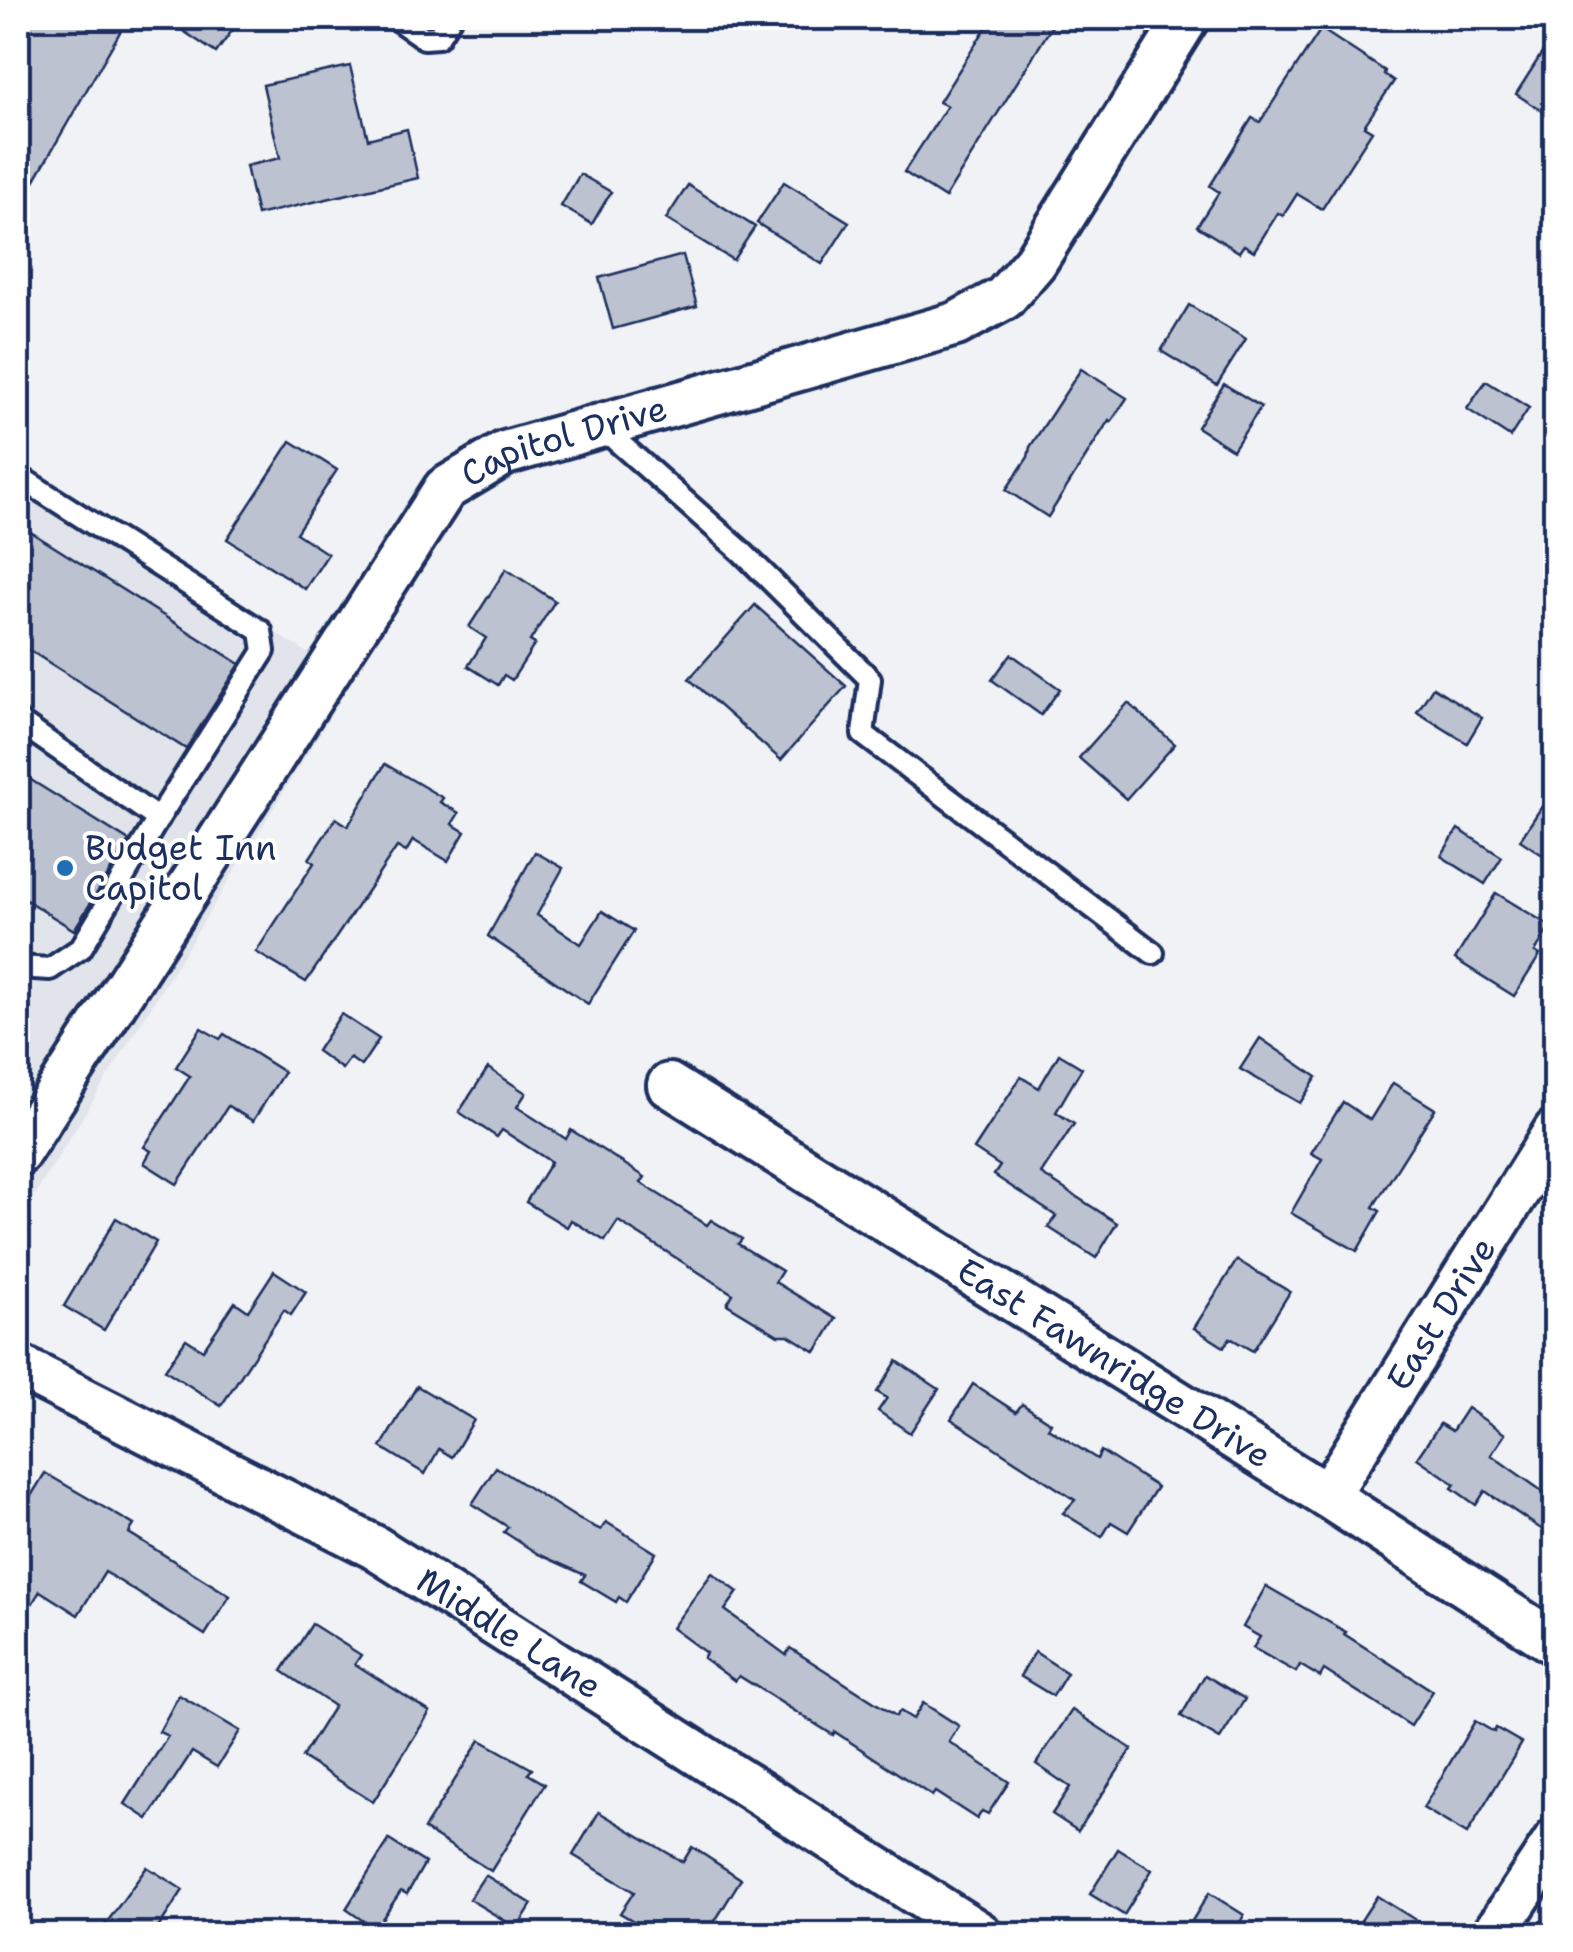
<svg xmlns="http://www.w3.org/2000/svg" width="1573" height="1952" font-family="'Shantell Sans',sans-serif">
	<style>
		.built { fill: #e1e4ea }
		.building { fill: #bcc2d0; stroke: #1b2f5e; stroke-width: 2.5 }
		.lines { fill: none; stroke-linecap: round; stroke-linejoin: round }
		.service-casing { stroke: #1b2f5e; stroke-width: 28 }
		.minor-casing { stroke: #1b2f5e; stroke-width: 50 }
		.service { stroke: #fff; stroke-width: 20 }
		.minor { stroke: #fff; stroke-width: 42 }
		.poi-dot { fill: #1f6fb2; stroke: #fff; stroke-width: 4 }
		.labels { text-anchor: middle; stroke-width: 8; stroke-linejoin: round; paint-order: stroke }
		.street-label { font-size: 35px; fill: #1b2f5e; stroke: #fff }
		.poi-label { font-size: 35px; fill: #1b2f5e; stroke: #fff; text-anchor: start }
	</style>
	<rect width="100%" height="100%" fill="#f1f2f5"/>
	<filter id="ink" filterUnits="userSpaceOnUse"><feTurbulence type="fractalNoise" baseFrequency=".01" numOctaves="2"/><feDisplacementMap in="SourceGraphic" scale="20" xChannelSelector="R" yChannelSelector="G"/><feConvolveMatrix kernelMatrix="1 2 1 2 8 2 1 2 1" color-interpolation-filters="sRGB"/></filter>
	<g filter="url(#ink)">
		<polygon class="built" points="18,470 352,681 18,1222"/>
		<g class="building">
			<polygon points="18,18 128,18 18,209"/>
			<polygon points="164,18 241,18 216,53"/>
			<polygon points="992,18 1057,18 945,198 904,172 947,106 939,102"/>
			<polygon points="1321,29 1385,71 1384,74 1394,81 1364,126 1372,131 1322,209 1297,194 1283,216 1278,213 1254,251 1244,245 1239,252 1197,226 1219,192 1210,186 1252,118 1260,122"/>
			<polygon points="1556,31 1556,120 1516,94"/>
			<polygon points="350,66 368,139 407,129 418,178 257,215 246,166 280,158 263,85"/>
			<polygon points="580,174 611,192 592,224 561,206"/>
			<polygon points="784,182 849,222 822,264 757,223"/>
			<polygon points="688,185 755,227 733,260 666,219"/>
			<polygon points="683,255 697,306 613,329 599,278"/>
			<polygon points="1189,305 1246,339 1217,385 1161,351"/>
			<polygon points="1081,369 1127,398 1111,422 1109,420 1048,517 1006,490 1028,457 1030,447"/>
			<polygon points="1486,381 1529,408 1510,437 1467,409"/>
			<polygon points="1224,384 1261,407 1233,450 1197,427"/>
			<polygon points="291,441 337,470 296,533 328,554 305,589 227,539"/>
			<polygon points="18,524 240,664 186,749 18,643"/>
			<polygon points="506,569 555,601 530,641 535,644 512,680 504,675 498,685 468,666 486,638 469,627"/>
			<polygon points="755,605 846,686 781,760 689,679"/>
			<polygon points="1011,654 1060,689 1041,715 992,680"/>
			<polygon points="1433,687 1482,718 1467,743 1417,712"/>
			<polygon points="1128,703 1175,744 1126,799 1079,758"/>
			<polygon points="385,764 443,798 440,802 459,813 452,824 465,832 448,861 413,840 406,852 397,847 306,982 256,952 314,863 309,859 336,818 348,826"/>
			<polygon points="18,772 129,841 74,930 18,895"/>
			<polygon points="1556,785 1556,864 1520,840"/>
			<polygon points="1458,829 1502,857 1485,884 1441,856"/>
			<polygon points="535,852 563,868 537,915 581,944 602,911 634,931 588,1004 488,936"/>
			<polygon points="1496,893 1550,926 1535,952 1540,955 1514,996 1455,959"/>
			<polygon points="341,1014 379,1039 361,1066 350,1058 342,1069 317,1051"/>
			<polygon points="201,1028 220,1039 224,1034 284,1072 253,1121 228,1106 177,1184 144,1163 151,1151 144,1147 190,1076 176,1067"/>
			<polygon points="1260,1038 1317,1077 1300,1103 1240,1069"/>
			<polygon points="1059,1054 1082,1068 1056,1112 1074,1124 1041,1174 1117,1223 1096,1258 1048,1227 1056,1216 994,1175 1000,1166 974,1149 1021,1077 1039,1088"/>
			<polygon points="488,1068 526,1093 517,1107 566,1139 571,1130 645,1177 641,1183 707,1225 711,1220 742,1239 738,1244 782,1271 775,1282 836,1319 816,1352 788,1335 778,1335 727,1304 733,1294 618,1221 605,1241 571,1220 567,1227 526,1202 551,1162 502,1130 497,1137 459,1112"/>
			<polygon points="1393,1083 1435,1109 1373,1207 1380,1211 1357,1251 1291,1213 1322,1159 1311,1153 1343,1102 1370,1120"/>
			<polygon points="116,1218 156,1242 104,1330 64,1306"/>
			<polygon points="1237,1260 1290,1292 1253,1351 1230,1338 1224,1347 1194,1328"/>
			<polygon points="274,1271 306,1292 291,1315 284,1310 221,1406 165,1370 186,1339 203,1350 235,1302 248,1311"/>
			<polygon points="897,1361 939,1389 910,1433 878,1411 887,1398 877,1392"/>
			<polygon points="973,1384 1016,1412 1022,1404 1051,1423 1048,1428 1097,1459 1101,1451 1157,1487 1128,1532 1111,1522 1102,1537 1063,1513 1075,1500 951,1419"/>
			<polygon points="417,1386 474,1420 452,1457 439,1449 425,1474 381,1447"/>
			<polygon points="1467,1408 1505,1434 1491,1455 1556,1501 1556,1539 1485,1491 1476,1505 1452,1488 1455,1484 1417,1458 1440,1424 1452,1431"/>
			<polygon points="496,1467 580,1520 601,1530 606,1522 656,1553 626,1602 619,1597 616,1602 581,1581 585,1575 538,1554 504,1532 508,1527 472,1504"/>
			<polygon points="45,1473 134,1525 129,1533 230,1596 205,1635 105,1572 78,1615 40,1591 18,1627 18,1517"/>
			<polygon points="712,1573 738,1592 725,1610 786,1655 790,1648 896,1716 900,1711 913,1719 923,1703 959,1726 949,1742 1009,1782 988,1814 982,1811 977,1819 935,1792 932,1796 835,1732 833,1735 739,1676 735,1681 703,1658 706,1653 672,1628"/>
			<polygon points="1266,1586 1346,1632 1344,1634 1433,1691 1411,1726 1324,1670 1320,1677 1300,1665 1296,1672 1253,1648 1260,1637 1243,1627"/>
			<polygon points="312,1624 361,1655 355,1664 430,1712 373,1802 302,1757 334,1706 282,1671"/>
			<polygon points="1035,1652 1067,1673 1053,1696 1020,1676"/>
			<polygon points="1205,1675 1245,1699 1220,1739 1181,1716"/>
			<polygon points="179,1695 240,1731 217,1767 192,1752 148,1819 125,1804 168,1736 159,1732"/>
			<polygon points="1072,1710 1132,1749 1078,1831 1052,1814 1070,1787 1036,1764"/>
			<polygon points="1475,1721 1494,1732 1496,1728 1522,1743 1467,1834 1423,1808"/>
			<polygon points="480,1740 532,1769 528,1774 545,1784 491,1871 424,1829"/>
			<polygon points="599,1812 683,1862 692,1847 741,1879 707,1934 656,1934 620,1913 634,1892 573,1855"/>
			<polygon points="389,1840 425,1863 407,1894 401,1891 375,1929 346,1909"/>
			<polygon points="1118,1849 1152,1870 1124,1915 1090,1894"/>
			<polygon points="147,1867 183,1890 154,1934 119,1934 105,1925"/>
			<polygon points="485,1875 532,1904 517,1928 469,1899"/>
			<polygon points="1209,1893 1244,1915 1234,1934 1184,1934"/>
			<polygon points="1377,1896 1438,1934 1352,1934"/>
		</g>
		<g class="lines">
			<g class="service-casing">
				<g id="service">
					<polyline points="395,18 424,38 438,37 450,18"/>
					<polyline points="600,426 742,552 870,679 863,734 1153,953"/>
					<polyline points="18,476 261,631 264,651 158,819 18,721"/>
					<polyline points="18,967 50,969 81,948 158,819"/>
				</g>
			</g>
			<g class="minor-casing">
				<g id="minor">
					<path id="s1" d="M 669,1085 L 1327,1496 L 1556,1644"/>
					<path id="s2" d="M 18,1154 L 445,489 L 505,453 L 956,324 L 1004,298 L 1035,262 L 1187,18"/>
					<path id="s3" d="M 18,1366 L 374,1547 L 980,1934"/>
					<path id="s4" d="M 1327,1496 L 1556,1130"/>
					<polyline points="1494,1934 1556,1840"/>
				</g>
			</g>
			<use href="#service" class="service"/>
			<use href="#minor" class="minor"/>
		</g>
	</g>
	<circle class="poi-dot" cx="65" cy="868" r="10"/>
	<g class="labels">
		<g class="street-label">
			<text dy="12" stroke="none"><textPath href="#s2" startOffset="920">Capitol Drive</textPath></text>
			<text dy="12" stroke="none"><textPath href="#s4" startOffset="215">East Drive</textPath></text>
			<text dy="12" stroke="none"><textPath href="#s1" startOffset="525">East Fawnridge Drive</textPath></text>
			<text dy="12" stroke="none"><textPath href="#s3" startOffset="560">Middle Lane</textPath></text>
		</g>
		<g class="poi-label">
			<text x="85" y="860">Budget Inn<tspan x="85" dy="40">Capitol</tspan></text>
		</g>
	</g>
	<rect width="1573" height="1952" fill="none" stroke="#fff" stroke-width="60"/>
	<rect x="30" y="30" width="1513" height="1892" fill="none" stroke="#1b2f5e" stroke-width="4" filter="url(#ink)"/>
</svg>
